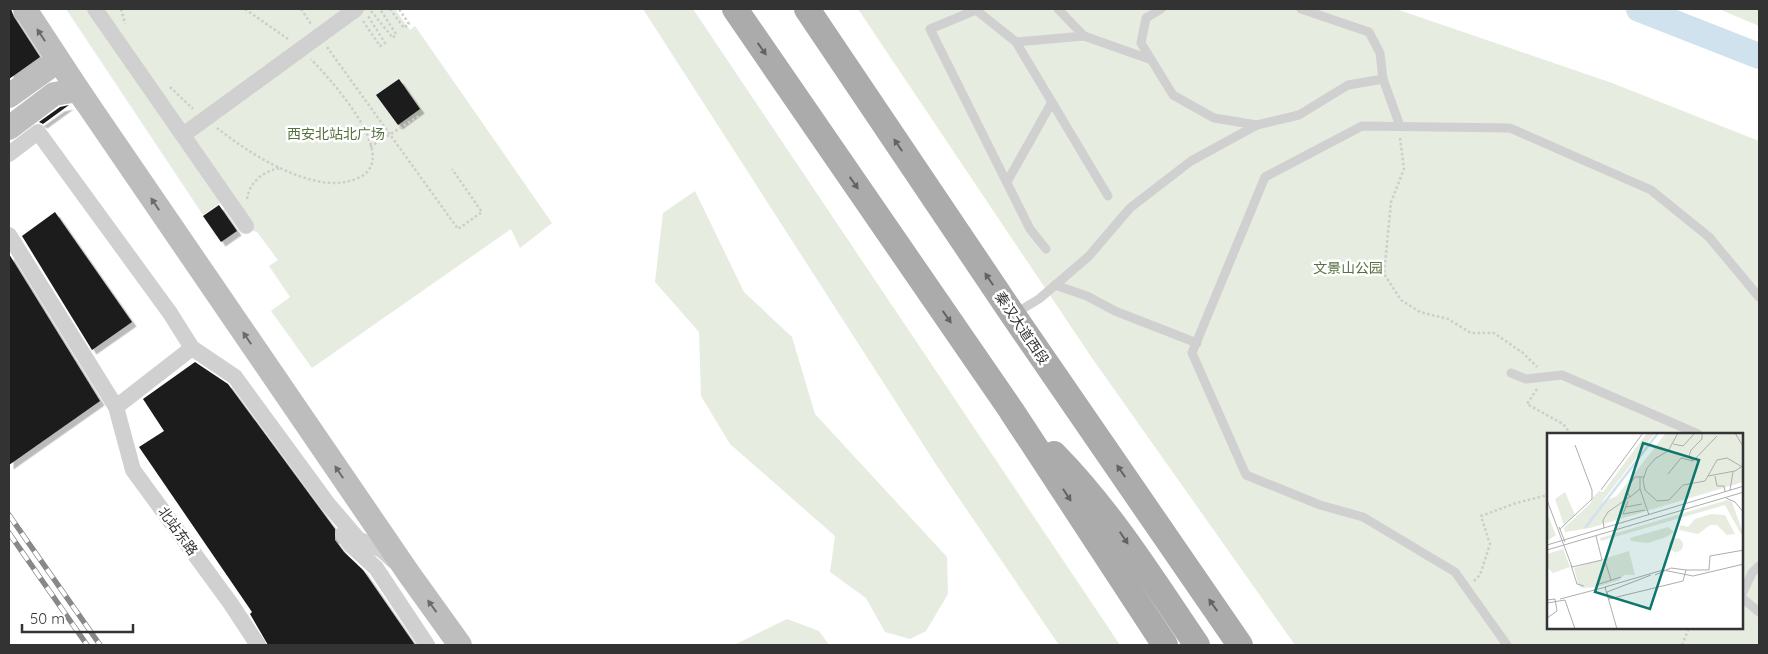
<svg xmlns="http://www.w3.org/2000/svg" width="1768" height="654" font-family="Quicksand,'Noto Sans SC',sans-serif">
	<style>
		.green { fill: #e6ecdf; fill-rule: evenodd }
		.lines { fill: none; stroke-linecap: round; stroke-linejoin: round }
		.river { stroke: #cfe2ee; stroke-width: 26 }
		.building { fill: #1a1a1a; filter: url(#shadow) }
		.path { stroke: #cdcdcd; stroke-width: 2.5; stroke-dasharray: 2.5 2.5; stroke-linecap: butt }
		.lane { stroke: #d0d0d0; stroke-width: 9 }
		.street { stroke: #d0d0d0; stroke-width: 16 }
		.secondary { stroke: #bdbdbd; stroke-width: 24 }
		.primary { stroke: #ababab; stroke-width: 26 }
		.rail-casing { stroke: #888; stroke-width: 5.5 }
		.rail { stroke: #fff; stroke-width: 4; stroke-dasharray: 11; stroke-linecap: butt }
		.oneway { fill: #6a6a6a }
		.oneway2 { fill: #636363 }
		.labels { text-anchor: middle; stroke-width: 5; stroke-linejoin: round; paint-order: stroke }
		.park-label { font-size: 14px; fill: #56703f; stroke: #fff }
		.street-label { font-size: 14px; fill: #333; stroke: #fff }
		.inset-river { fill: none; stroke: #cfe2ee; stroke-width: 2.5 }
		.inset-road { fill: none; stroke: #adadad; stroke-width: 1 }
		.view { fill: #0f766e; fill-opacity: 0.15; stroke: #0f766e; stroke-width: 2.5 }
		.inset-edge { fill: none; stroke: #333; stroke-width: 2.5 }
	</style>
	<defs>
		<filter id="shadow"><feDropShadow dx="4.5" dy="4.5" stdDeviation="0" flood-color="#0004"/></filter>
	</defs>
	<rect width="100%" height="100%" fill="#fff"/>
	<g class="green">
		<polygon points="66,9 395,9 410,30 415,26 552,223 520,248 511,229 312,368 271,311 290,297 269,266 278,260 257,232 240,228 223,201 203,215"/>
		<polygon points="643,9 693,9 1120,645 1059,645 937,466"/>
		<path d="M 858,9 L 1396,9 L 1612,83 L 1759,141 L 1759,645 L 1295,645 L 1092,358 ZM 1548,434 L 1742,434 L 1742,628 L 1548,628 Z"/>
		<polygon points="1719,9 1759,9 1759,26"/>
		<polygon points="695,191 744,292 792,337 815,414 947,557 948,594 926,631 910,639 885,632 866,598 830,572 835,536 730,444 701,396 699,332 655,282 663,213"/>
		<polygon points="787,619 819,631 829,645 734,645"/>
	</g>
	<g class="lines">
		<polyline class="river" points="1639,9 1759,56"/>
	</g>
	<g class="building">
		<polygon points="9,9 11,9 14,17 40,57 9,79"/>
		<polygon points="399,79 420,109 398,125 376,95"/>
		<polygon points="69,105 43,124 39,122 60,107"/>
		<polygon points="219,205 237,231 221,242 203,216"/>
		<polygon points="55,212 132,322 92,350 22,236"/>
		<polygon points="9,254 100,401 9,465"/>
		<polygon points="195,362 228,384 335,529 335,540 344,552 363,570 415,645 268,645 250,614 252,612 139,447 164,431 143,399"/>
	</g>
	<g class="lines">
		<g class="path">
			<polyline points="121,9 125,24"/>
			<polyline points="245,9 288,39"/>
			<polyline points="301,9 311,24"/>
			<polyline points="390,9 404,28 409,24 399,9"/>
			<polyline points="371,11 393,38 396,34 380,9"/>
			<polyline points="363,21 380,46 385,43 368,16"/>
			<polyline points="327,47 458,229 482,212 452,169"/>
			<polyline points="170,87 193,109"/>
			<path d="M 217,128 C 246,151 286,176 322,182 C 335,184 349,183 360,177 C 402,156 328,77 311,59"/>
			<polyline points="1400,138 1404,169 1391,202 1384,274 1401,300 1420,312 1448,319 1471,333 1494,333 1523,353 1537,367"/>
			<polyline points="370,147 419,116"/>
			<path d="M 247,199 C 250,181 264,171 280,168"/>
			<polyline points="1537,389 1527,404 1563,424 1571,434"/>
			<polyline points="1474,581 1480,575 1490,544 1481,516 1516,503 1548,495"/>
			<polyline points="1682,645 1689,628"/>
		</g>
		<g class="lane">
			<polyline points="1058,9 1084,36 1149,59"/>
			<polyline points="1161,9 1146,18 1141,43 1173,95 1214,118 1257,125 1299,115 1348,85 1383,79"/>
			<polyline points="1301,9 1369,32 1380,53 1383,79 1400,126"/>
			<polyline points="1016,42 1108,196"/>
			<polyline points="1007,182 1052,102"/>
			<polyline points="1046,249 1030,229 930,29 976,10 1016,42 1084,36"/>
			<polyline points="1055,285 1087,296 1115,311 1197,343"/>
			<polyline points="1014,314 1039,299 1089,256 1130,208 1191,161 1257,125"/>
			<polyline points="1511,373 1526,379 1562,375 1698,434"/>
			<polyline points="1742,594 1752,573 1759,566"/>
			<polyline points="1742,598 1759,612"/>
			<polyline points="1507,645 1455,572 1363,517 1320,505 1246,475 1192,353 1265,177 1362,126 1510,128 1651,190 1709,237 1759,297"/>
		</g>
		<g class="street">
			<polyline points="95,9 246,226"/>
			<polyline points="183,135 356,9"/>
			<polyline points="9,154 38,132 170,313 192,348 235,377 328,504 358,539 382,550 394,561"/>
			<polyline points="9,235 116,407 133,470 231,604 258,645"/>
			<polyline points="116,407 192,348"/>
			<polyline points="343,534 351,545 376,568 427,645"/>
		</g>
		<g class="secondary">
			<polyline points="25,9 86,102"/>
			<polyline points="9,96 58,61"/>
			<polyline points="9,128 54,94 78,90 409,574 460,645"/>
		</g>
		<g class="primary">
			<polyline points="735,9 1011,410 1165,645"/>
			<polyline points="807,9 1013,315 1240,645"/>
			<path d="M 1054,454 C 1110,511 1152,579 1197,645"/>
		</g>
		<g class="rail-casing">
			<g id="rail">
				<polyline points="9,515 100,645"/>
				<polyline points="9,533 87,645"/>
			</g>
		</g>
		<use href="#rail" class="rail"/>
	</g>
	<defs><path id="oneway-solid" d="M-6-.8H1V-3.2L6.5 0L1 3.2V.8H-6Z" transform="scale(1.25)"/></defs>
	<g class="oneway">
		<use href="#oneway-solid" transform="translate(41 35) rotate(-123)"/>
		<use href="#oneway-solid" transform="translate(155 204) rotate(-124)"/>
		<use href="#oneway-solid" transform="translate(247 338) rotate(-124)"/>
		<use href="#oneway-solid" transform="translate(339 472) rotate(-124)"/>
		<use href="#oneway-solid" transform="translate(432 606) rotate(-126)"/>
	</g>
	<g class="oneway2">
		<use href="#oneway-solid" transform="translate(762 49) rotate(55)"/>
		<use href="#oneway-solid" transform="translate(898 145) rotate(-124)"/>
		<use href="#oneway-solid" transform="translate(854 183) rotate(55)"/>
		<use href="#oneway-solid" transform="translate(989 279) rotate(-124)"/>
		<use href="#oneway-solid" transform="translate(947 317) rotate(55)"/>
		<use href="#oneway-solid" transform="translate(1121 471) rotate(-125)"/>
		<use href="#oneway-solid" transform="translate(1067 495) rotate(57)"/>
		<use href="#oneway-solid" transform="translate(1124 538) rotate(56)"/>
		<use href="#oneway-solid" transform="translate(1213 605) rotate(-125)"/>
	</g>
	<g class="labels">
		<g class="park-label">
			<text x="336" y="139">西安北站北广场</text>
			<text x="1348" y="273">文景山公园</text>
		</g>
		<g class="street-label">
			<text transform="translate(1022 328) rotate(56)" y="5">秦汉大道西段</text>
			<text transform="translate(178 531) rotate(54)" y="5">北站东路</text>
		</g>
	</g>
	<g transform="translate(1547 433)">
		<rect width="196" height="196" fill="#fff"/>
		<path d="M 100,0 L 108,0 L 55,69 L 70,63 L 119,0 L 196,0 L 196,49 L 43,95 L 18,99 L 17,95 L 43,71 L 46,64 L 52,58 L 56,59 ZM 18,59 L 28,82 L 17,92 L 8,66 ZM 180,67 L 185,69 L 196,100 L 194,101 L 178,72 L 54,108 L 53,105 ZM 0,80 L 9,102 L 0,108 ZM 164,81 L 178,82 L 188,101 L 180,102 L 170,92 L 163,92 L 151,101 L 132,97 L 134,92 L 141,94 L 148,86 ZM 121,94 L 127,99 L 119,104 L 101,110 L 84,108 L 83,105 ZM122 112a7 7 0 1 1 14 0a7 7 0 1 1-14 0ZM 16,116 L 23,134 L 6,140 L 0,134 L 0,121 ZM 82,118 L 88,142 L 77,142 L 72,147 L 50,154 L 34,155 L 31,151 L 27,135 Z" fill="#e6ecdf"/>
		<path class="inset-river" d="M 38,95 L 111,0"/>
		<path class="inset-road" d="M 131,0 L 121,18 L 109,25 L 100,35 L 96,47 L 98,57 L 110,68 L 122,67 L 136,52 L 158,48 L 170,27 L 180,25 L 197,35M 155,0 L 155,6 L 144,17 L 142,23 L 146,28 L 170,3M 188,0 L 197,15M 126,11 L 136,13 L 148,0M 121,41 L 134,25 L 146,28M 161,43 L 188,38 L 194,34M 168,43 L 170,53 L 177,53 L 178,59M 93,44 L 93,56 L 83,64 L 80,59 L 83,51 L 88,44 L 97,44M 93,56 L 102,82M 54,57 L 96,0M 183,57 L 186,39M 179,65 L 188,69 L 197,80M 0,67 L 25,134 L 55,127 L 49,103M 81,68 L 76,81 L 98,77M 79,74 L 95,71M 12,94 L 18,109M 57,95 L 56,87 L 61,79 L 84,63M 13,96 L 45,66 L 45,57 L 28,12M 0,112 L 197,53M 0,117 L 197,59M 58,128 L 64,147M 24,132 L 30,151 L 37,153M 104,142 L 60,159 L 62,166 L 136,148 L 139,137 L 162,137 L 163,123 L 197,117M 108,142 L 124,135 L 139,137M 49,152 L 74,144M 13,166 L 59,154M 0,167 L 8,166 L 10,178 L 0,185M 0,170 L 18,167 L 28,196M 70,196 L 58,154 L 116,137 L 146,143 L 197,131"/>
		<path class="view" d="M 96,10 L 152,27 L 103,176 L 48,159 Z"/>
		<rect width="196" height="196" class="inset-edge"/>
	</g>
	<rect width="1768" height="654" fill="none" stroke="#333333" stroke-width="20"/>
	<path d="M22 624v8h111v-8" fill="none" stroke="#333333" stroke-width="2.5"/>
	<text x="30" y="624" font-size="15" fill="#333333" stroke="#ffffff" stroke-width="4" paint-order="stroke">50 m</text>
</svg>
